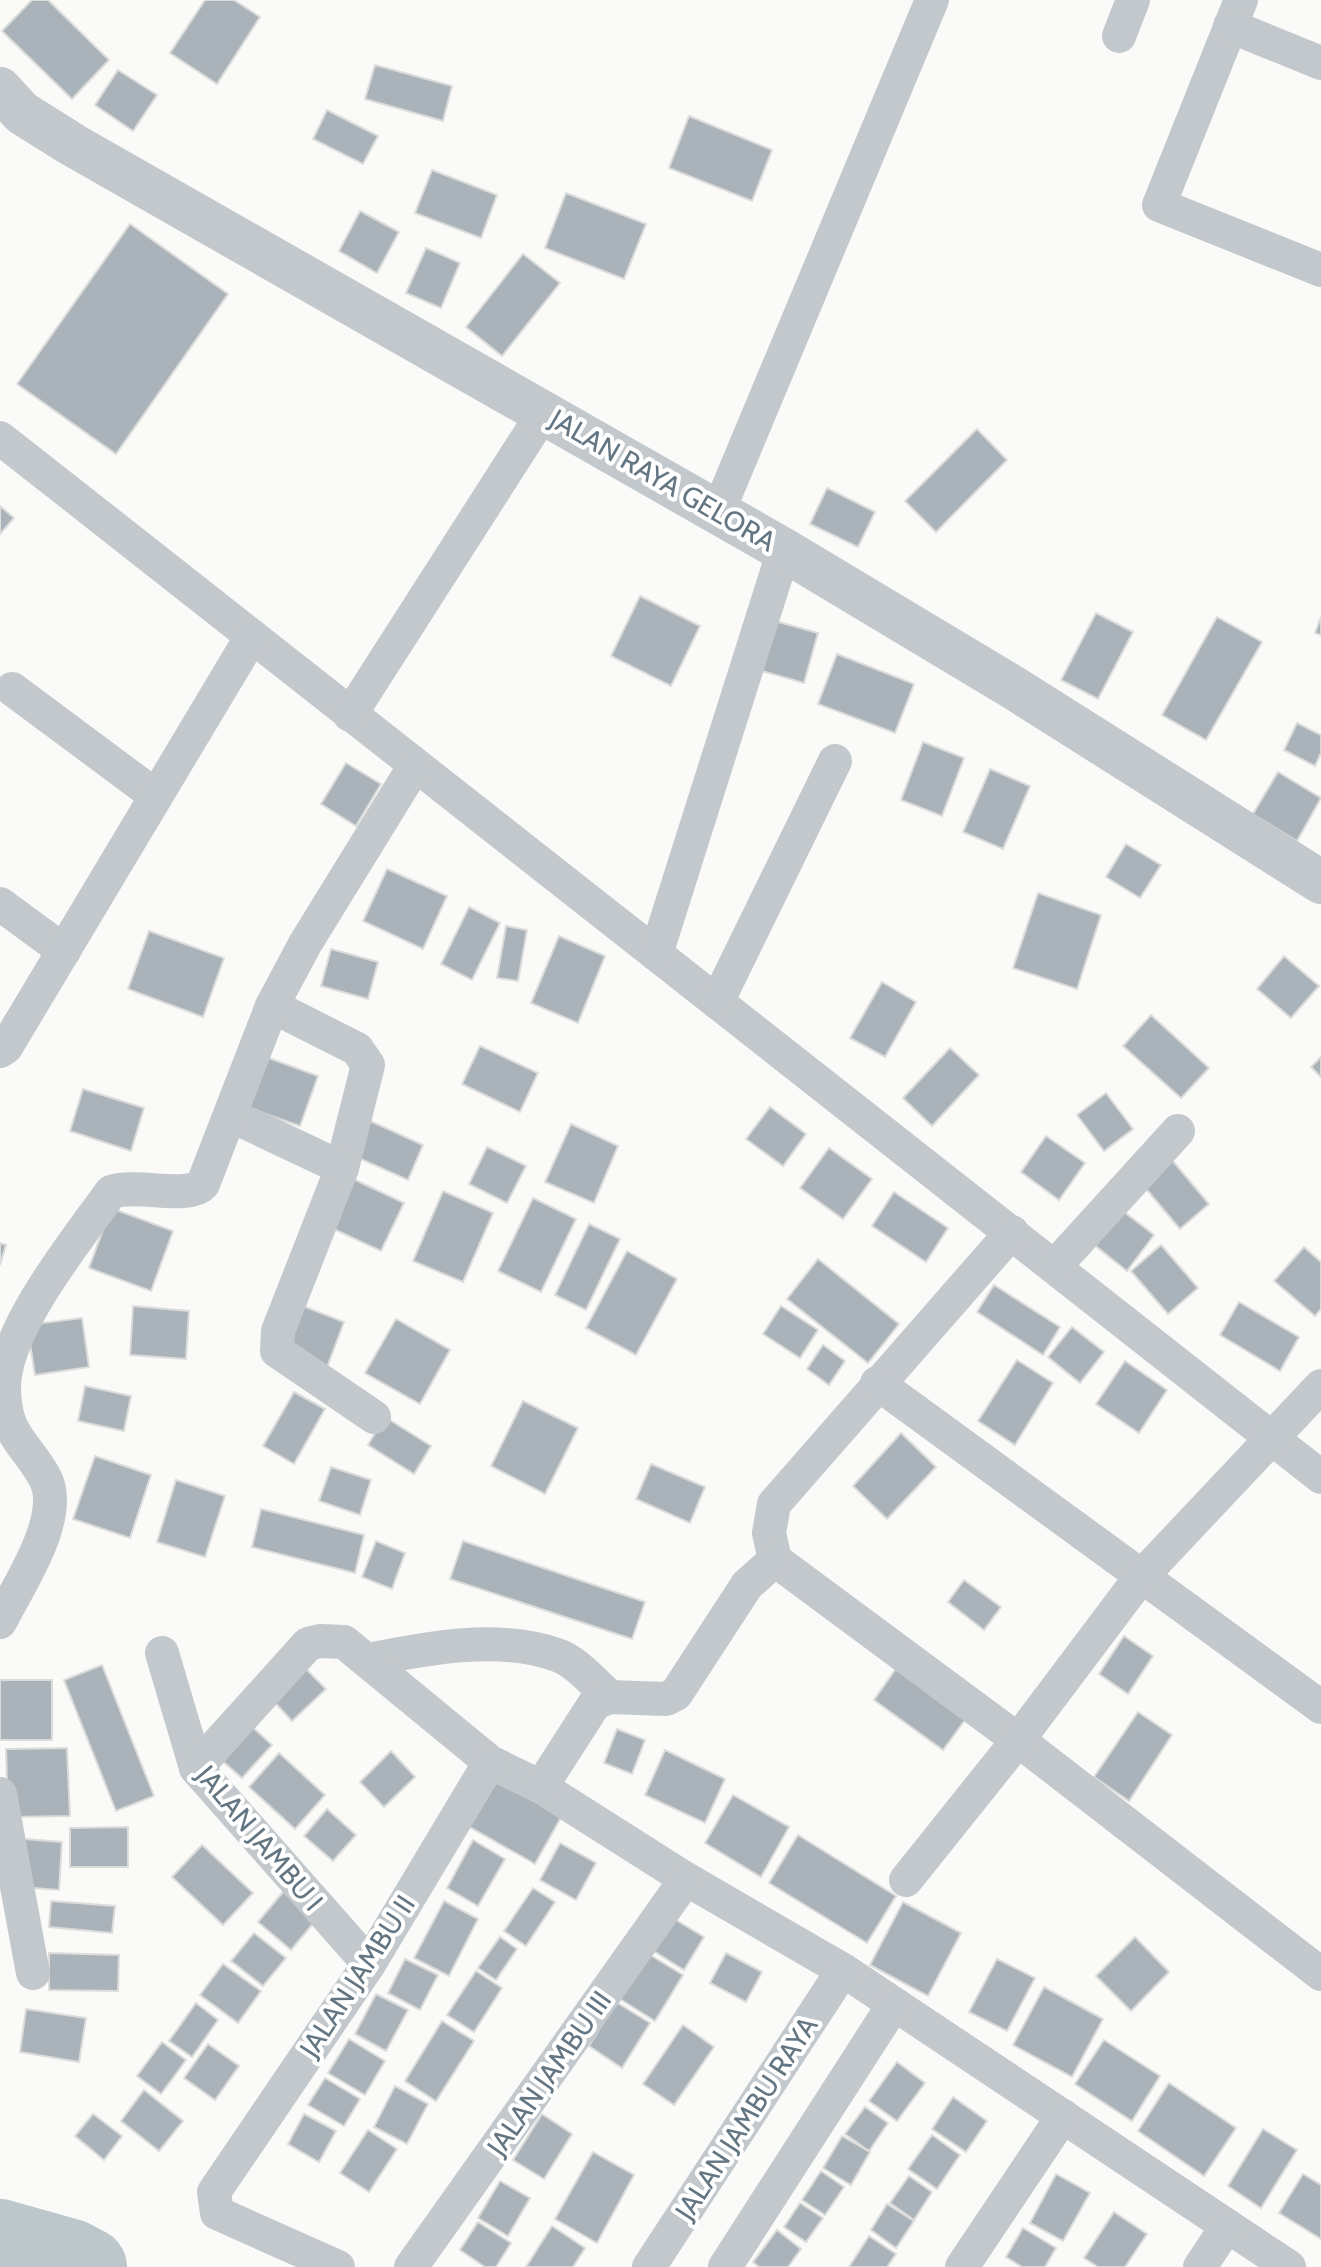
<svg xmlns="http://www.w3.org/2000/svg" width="1321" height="2267" font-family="Cabin,sans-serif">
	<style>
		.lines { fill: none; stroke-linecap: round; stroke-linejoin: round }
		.river { stroke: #bbc7cb; stroke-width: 78 }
		.building { fill: #aab3b9; stroke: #dcdcda; stroke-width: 2 }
		.minor { stroke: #c3c8cc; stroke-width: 34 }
		.tertiary { stroke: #c3c8cc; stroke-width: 44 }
		.labels { text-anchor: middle; stroke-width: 8; stroke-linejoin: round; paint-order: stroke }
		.street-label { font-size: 28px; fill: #657683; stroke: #fff }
	</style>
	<rect width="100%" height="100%" fill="#fafaf8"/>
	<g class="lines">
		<polyline class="river" points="0,2238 71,2258 88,2267"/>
	</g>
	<g class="building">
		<polygon points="32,0 48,0 109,60 72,99 2,31"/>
		<polygon points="205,0 234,0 260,17 217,84 170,53"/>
		<polygon points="375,65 452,86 443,121 365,99"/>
		<polygon points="118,70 157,95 133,131 95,105"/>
		<polygon points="327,110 378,136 363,164 313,139"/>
		<polygon points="689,116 772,150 752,201 669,168"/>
		<polygon points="432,170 497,195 481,238 415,213"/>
		<polygon points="566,193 646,224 624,279 545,248"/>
		<polygon points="360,211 399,232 377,273 339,251"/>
		<polygon points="130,224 228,294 116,454 17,384"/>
		<polygon points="426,248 460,263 441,308 406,293"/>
		<polygon points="523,254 560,283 502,356 466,327"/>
		<polygon points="977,429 1007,460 936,532 905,501"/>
		<polygon points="827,488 875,512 858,547 810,524"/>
		<polygon points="0,506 14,518 0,534"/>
		<polygon points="640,596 700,626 671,686 611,656"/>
		<polygon points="1096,613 1133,632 1098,699 1061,680"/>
		<polygon points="1217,617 1262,642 1206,740 1162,715"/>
		<polygon points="1321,617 1321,635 1315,633"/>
		<polygon points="775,621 818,633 804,683 762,671"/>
		<polygon points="837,654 914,684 895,733 818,704"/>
		<polygon points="1297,723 1321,735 1321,753 1315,766 1284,750"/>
		<polygon points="923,742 964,758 942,816 901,800"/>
		<polygon points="346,763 381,784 356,826 321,804"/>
		<polygon points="990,769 1030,786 1003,849 963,832"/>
		<polygon points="1278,772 1321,798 1297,841 1253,814"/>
		<polygon points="1126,844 1161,865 1140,898 1106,877"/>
		<polygon points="387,869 447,896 423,949 363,921"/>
		<polygon points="1038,893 1101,915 1077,989 1013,968"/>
		<polygon points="469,907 500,923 472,980 441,964"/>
		<polygon points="506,926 527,930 518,981 497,978"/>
		<polygon points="149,931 224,958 203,1017 128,989"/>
		<polygon points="559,936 605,956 578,1023 531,1003"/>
		<polygon points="331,949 378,962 368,999 321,986"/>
		<polygon points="1284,956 1319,986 1291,1018 1257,989"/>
		<polygon points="882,982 916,1002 885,1057 850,1038"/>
		<polygon points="1151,1015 1209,1068 1181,1098 1123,1046"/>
		<polygon points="480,1046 538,1073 520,1112 462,1084"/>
		<polygon points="950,1048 979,1075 932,1126 903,1098"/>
		<polygon points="258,1054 318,1076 300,1126 240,1105"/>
		<polygon points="1321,1057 1321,1077 1311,1067"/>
		<polygon points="83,1089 144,1108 131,1151 70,1131"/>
		<polygon points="1106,1093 1133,1129 1104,1151 1077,1115"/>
		<polygon points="770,1107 806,1134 783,1166 746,1139"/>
		<polygon points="368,1120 423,1145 408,1180 352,1155"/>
		<polygon points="571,1124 618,1146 594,1203 545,1182"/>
		<polygon points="1046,1136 1085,1163 1059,1200 1021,1172"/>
		<polygon points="487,1147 526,1166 507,1203 469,1184"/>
		<polygon points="829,1148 872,1179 843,1219 800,1188"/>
		<polygon points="1166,1153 1209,1204 1180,1229 1137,1178"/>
		<polygon points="349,1177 404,1203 381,1251 327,1226"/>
		<polygon points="443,1191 493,1213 463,1282 413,1261"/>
		<polygon points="894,1192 948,1228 926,1262 872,1226"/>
		<polygon points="533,1198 576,1219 541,1292 498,1271"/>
		<polygon points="111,1208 173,1231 151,1291 89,1268"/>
		<polygon points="1119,1208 1154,1235 1127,1271 1092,1243"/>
		<polygon points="589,1224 620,1239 586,1310 555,1295"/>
		<polygon points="0,1243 6,1245 0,1265"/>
		<polygon points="1161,1245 1198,1288 1168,1314 1131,1271"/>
		<polygon points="1304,1247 1321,1262 1321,1309 1315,1316 1274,1281"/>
		<polygon points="627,1251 677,1279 636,1355 586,1328"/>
		<polygon points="818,1259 899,1324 868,1363 787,1299"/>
		<polygon points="994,1285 1060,1327 1043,1355 977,1312"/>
		<polygon points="1239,1302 1299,1337 1280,1371 1220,1335"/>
		<polygon points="133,1306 189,1311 186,1359 130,1355"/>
		<polygon points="303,1306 344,1322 327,1367 286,1351"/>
		<polygon points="781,1306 818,1330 800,1358 763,1334"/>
		<polygon points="82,1318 89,1367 35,1375 27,1325"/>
		<polygon points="396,1319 450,1350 420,1404 365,1373"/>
		<polygon points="1072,1327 1104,1352 1080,1383 1048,1357"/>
		<polygon points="823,1345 845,1361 829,1385 807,1369"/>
		<polygon points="1017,1360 1053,1383 1015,1445 978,1421"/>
		<polygon points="1125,1361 1167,1390 1139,1433 1096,1404"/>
		<polygon points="85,1386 131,1396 124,1431 78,1421"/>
		<polygon points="294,1392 325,1409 294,1464 263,1446"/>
		<polygon points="523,1401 578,1428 545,1494 491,1466"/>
		<polygon points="385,1417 431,1446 414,1474 368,1445"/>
		<polygon points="901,1433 936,1467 887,1519 853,1486"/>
		<polygon points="95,1456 151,1475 130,1538 73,1519"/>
		<polygon points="651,1464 705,1487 690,1523 636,1499"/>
		<polygon points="331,1467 371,1480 360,1515 319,1501"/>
		<polygon points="176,1480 225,1496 205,1557 157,1542"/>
		<polygon points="261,1509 364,1535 355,1573 252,1547"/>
		<polygon points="376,1541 405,1553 392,1589 362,1577"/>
		<polygon points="463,1541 645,1602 632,1639 450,1579"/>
		<polygon points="964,1580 1001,1607 984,1630 948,1602"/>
		<polygon points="1124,1636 1153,1656 1128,1694 1099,1674"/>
		<polygon points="900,1663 970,1713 943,1750 874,1700"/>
		<polygon points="102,1665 154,1796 116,1811 64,1680"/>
		<polygon points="303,1666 326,1689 292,1721 270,1697"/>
		<rect x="0" y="1680" width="52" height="60"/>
		<polygon points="1138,1712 1172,1735 1129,1801 1094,1777"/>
		<polygon points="249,1724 272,1745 242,1778 219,1758"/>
		<polygon points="617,1729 645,1740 632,1774 604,1763"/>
		<polygon points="67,1748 70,1816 8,1817 6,1749"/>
		<polygon points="665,1750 725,1779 705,1823 645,1795"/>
		<polygon points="391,1751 415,1777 384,1807 360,1782"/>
		<polygon points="279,1753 325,1795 295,1829 249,1787"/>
		<polygon points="495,1777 563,1814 535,1864 468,1826"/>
		<polygon points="733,1795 789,1827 761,1877 705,1843"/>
		<polygon points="327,1809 356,1835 333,1861 304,1836"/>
		<polygon points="128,1827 128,1867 70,1867 70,1828"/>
		<polygon points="798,1835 896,1896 867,1943 769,1883"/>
		<polygon points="25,1839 62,1842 59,1890 21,1887"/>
		<polygon points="473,1840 505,1859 478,1906 447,1888"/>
		<polygon points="560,1843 596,1863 576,1900 540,1880"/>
		<polygon points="202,1845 253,1893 223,1925 172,1877"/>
		<polygon points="288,1886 321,1914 291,1950 258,1922"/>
		<polygon points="533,1888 555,1902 526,1946 504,1931"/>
		<polygon points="51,1901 115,1906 112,1933 49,1927"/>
		<polygon points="444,1901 478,1919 449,1976 414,1958"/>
		<polygon points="903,1902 961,1933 928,1996 870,1965"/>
		<polygon points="671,1917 704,1937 684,1970 652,1950"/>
		<polygon points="254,1933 286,1958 263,1986 231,1961"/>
		<polygon points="500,1937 517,1949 496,1980 478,1968"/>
		<polygon points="1135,1937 1169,1972 1131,2011 1096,1976"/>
		<polygon points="49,1953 119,1955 118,1991 49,1990"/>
		<polygon points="647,1953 683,1975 655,2021 620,1999"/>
		<polygon points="726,1953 762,1972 746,2002 710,1983"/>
		<polygon points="405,1959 438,1975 420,2010 388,1993"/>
		<polygon points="997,1959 1035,1978 1007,2031 969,2012"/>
		<polygon points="223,1964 261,1991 238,2023 200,1995"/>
		<polygon points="476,1971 502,1988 474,2032 447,2015"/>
		<polygon points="1044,1987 1103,2019 1072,2077 1013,2045"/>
		<polygon points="376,1994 408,2010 386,2051 355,2034"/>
		<polygon points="616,2002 650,2023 622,2068 589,2046"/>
		<polygon points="196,2003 218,2020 192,2057 169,2041"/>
		<polygon points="26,2009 86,2018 79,2062 20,2052"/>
		<polygon points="442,2021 474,2041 436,2101 405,2081"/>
		<polygon points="683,2025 714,2047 674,2105 643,2084"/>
		<polygon points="349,2039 385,2061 365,2095 328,2073"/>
		<polygon points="1104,2040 1160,2076 1132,2121 1075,2084"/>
		<polygon points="162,2042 186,2060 161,2094 137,2076"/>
		<polygon points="208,2044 239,2066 215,2100 184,2078"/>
		<polygon points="897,2062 925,2083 897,2121 869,2101"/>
		<polygon points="325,2078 360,2099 344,2126 308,2105"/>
		<polygon points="1169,2083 1236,2128 1204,2176 1138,2131"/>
		<polygon points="395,2086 428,2104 407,2144 374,2127"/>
		<polygon points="144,2090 183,2121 159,2151 121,2121"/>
		<polygon points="953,2097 987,2121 966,2152 932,2129"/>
		<polygon points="865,2107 888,2123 869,2151 845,2134"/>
		<polygon points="93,2114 122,2136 104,2160 75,2136"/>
		<polygon points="304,2114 336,2131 319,2162 288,2144"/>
		<polygon points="542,2114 572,2134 544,2179 513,2160"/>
		<polygon points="1263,2129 1297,2150 1261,2208 1228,2186"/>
		<polygon points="368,2130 397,2149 369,2192 340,2173"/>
		<polygon points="932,2135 960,2155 937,2189 908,2169"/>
		<polygon points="842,2136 870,2152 851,2185 823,2168"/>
		<polygon points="593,2152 634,2175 597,2243 555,2219"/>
		<polygon points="821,2171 844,2187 825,2215 802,2200"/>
		<polygon points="1056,2174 1090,2193 1063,2241 1030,2223"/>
		<polygon points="1303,2174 1321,2185 1321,2239 1279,2213"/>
		<polygon points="909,2176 932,2192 914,2220 890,2203"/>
		<polygon points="500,2181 530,2198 508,2236 478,2218"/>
		<polygon points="800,2203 823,2218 806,2242 784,2227"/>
		<polygon points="887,2204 914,2221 896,2248 871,2230"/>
		<polygon points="1114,2212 1147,2234 1125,2267 1098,2267 1084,2258"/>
		<polygon points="478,2222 511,2243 496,2267 485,2267 460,2250"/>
		<polygon points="552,2226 585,2248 573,2267 526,2267"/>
		<polygon points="1023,2228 1056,2248 1045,2267 1022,2267 1006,2257"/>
		<polygon points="777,2230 801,2249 788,2267 759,2267 753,2262"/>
		<polygon points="869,2236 896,2254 887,2267 849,2267"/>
	</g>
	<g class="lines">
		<g class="minor">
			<polyline points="1241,0 1159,205 1321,270"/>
			<polyline points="1230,26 1321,63"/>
			<polyline points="1119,36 1133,0"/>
			<polyline points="0,438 1321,1477"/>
			<polyline points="718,512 932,0"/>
			<polyline points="12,689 156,796"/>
			<polyline points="350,715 544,412"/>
			<polyline points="0,904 64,951"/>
			<polyline points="656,954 784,550"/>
			<polyline points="717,1002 835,761"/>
			<polyline points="272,1006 357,1049 368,1065 342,1168 278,1331 277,1351 374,1417"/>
			<polyline points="0,1051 6,1047 252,636"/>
			<polyline points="230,1115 342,1168"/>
			<polyline points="1012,1232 774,1504 769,1533 775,1560 1018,1740 1321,1974"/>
			<polyline points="1056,1265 1178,1131"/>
			<polyline points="877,1383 1321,1707"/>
			<path d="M 0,1622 C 18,1586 67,1515 44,1476 C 24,1441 5,1436 4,1389 C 3,1330 77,1240 111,1192 C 136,1183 188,1200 203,1184 L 272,1006 L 305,944 L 414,767"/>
			<polyline points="162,1653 196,1768 369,1964"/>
			<path d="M 368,1660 C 428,1648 498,1634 557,1655 C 576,1661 595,1684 610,1697"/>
			<polyline points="196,1768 308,1644 320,1641 344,1642 490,1762 541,1787 686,1879 843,1970 1289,2267"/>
			<polyline points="541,1787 595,1703 610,1697 666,1699 676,1694 747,1585 775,1560"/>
			<polyline points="0,1794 33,1973"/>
			<polyline points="906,1880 1018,1740 1140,1578 1321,1386"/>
			<polyline points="338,2267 217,2213 214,2192 369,1964 490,1762"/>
			<polyline points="411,2267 686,1879"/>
			<polyline points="649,2267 843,1970"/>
			<polyline points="725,2267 894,2004"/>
			<polyline points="962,2267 1063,2116"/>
			<polyline points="1200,2267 1227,2226"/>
		</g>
		<polyline class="tertiary" points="0,89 22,113 73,145 784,550 1014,688 1321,882"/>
	</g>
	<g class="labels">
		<g class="street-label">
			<text transform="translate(663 480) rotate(30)" y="10">JALAN RAYA GELORA</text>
			<text transform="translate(260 1838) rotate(50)" y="10">JALAN JAMBU I</text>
			<text transform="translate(357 1976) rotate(-57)" y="10">JALAN JAMBU II</text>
			<text transform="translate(549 2073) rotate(-55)" y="10">JALAN JAMBU III</text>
			<text transform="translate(746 2118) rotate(-57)" y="10">JALAN JAMBU RAYA</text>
		</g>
	</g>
</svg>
